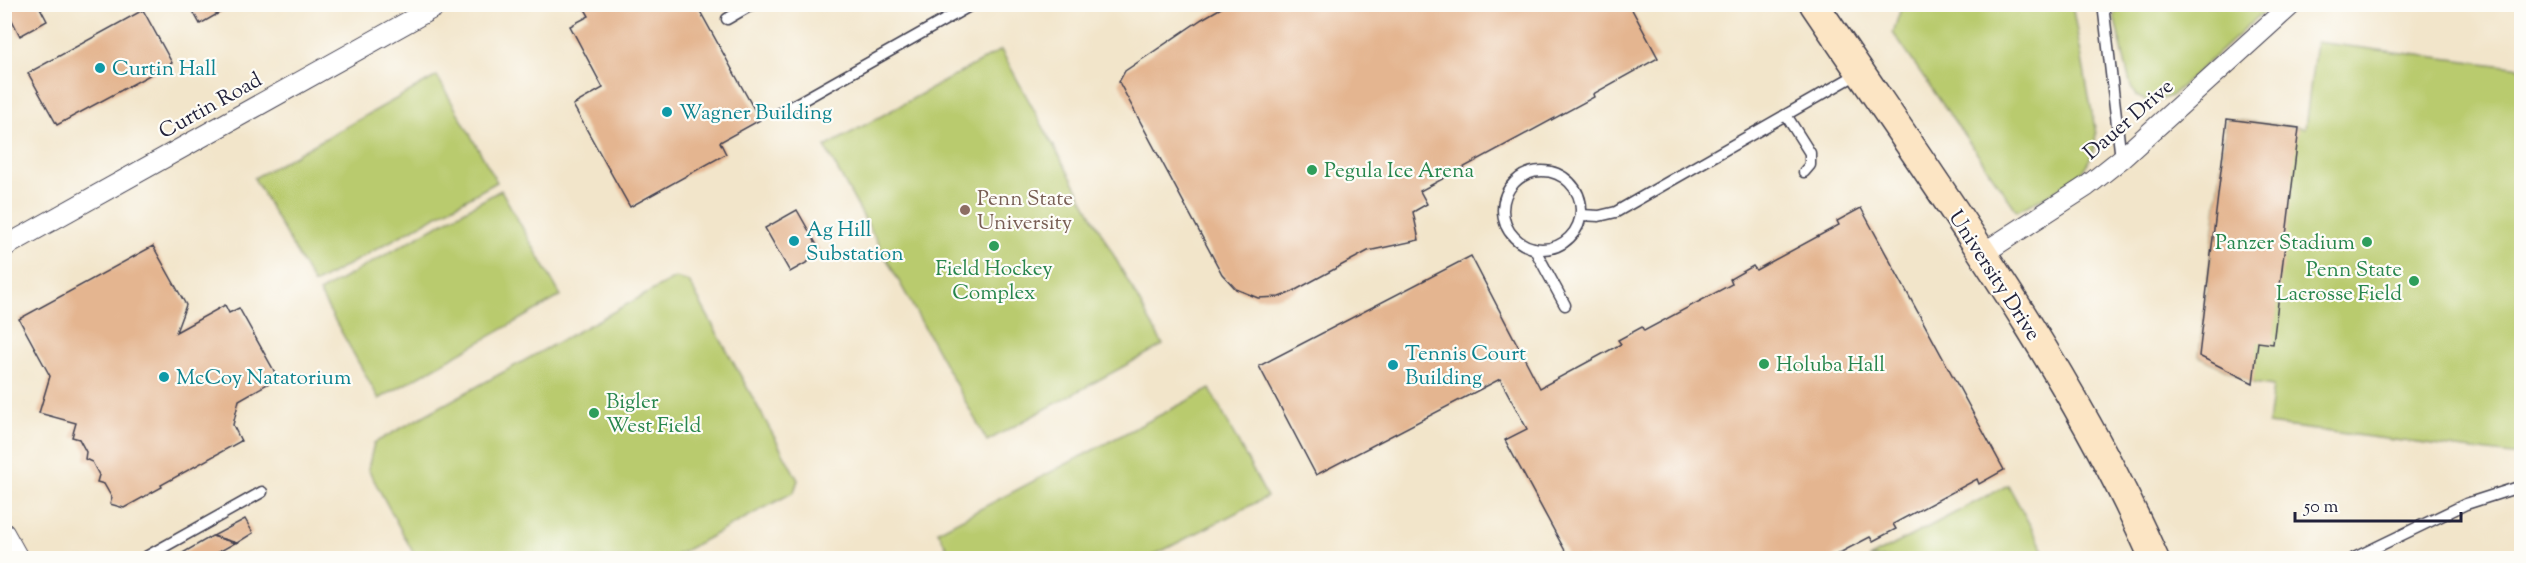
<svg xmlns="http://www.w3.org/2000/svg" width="2526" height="563" font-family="'Sorts Mill Goudy',serif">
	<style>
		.green { fill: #b9cb6e; stroke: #6e7654; stroke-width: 1.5 }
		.building { fill: #e4b590 }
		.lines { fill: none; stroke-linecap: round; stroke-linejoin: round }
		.service-casing { stroke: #413f50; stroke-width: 13 }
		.minor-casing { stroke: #413f50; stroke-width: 22 }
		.secondary-casing { stroke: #413f50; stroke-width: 31 }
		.service { stroke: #fff; stroke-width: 10 }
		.minor { stroke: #fff; stroke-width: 20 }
		.secondary { stroke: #fce5c4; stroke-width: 28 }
		.culture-dot { fill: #0f9aa8; stroke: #fdfcf7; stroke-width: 2 }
		.leisure-dot { fill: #2e9e5b; stroke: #fdfcf7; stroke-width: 2 }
		.education-dot { fill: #8d6e63; stroke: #fdfcf7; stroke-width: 2 }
		.labels { text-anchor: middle; stroke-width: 4.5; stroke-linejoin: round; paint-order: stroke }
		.culture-label { font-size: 21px; fill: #0d838f; stroke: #fdfcf7; text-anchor: start }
		.street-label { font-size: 21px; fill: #22223b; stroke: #fdfcf7 }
		.leisure-label { font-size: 21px; fill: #27864d; stroke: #fdfcf7; text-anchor: start }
		.education-label { font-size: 21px; fill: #785e54; stroke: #fdfcf7; text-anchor: start }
	</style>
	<rect width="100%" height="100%" fill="#fdfcf7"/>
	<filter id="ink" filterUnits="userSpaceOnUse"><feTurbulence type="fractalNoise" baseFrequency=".0167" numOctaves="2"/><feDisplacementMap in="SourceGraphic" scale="12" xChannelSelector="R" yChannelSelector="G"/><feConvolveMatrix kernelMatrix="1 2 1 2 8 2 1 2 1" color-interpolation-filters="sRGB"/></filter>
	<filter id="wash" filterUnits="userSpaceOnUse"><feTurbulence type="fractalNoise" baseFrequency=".008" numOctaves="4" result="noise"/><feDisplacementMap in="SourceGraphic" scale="24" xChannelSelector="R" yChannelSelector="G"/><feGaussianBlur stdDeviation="1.35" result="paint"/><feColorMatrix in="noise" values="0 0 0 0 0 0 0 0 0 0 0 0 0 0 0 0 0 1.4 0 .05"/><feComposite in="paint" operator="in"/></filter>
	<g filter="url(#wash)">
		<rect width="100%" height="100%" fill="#f2e5ca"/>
		<g class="green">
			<path d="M 1902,5 L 2072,5 L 2096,134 C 2095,147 2091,160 2083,170 C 2070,184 2034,203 2017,211 L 1893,33 Z"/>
			<polygon points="2117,5 2271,5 2171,96 2151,103 2136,96 2131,87 2114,16"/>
			<polygon points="2316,42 2521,68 2520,456 2268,424 2273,386 2253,383 2199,356 2227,119 2305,128"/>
			<polygon points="1001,50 1163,345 987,441 825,147"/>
			<polygon points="437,76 497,182 314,284 254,178"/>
			<polygon points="501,190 561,296 379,399 319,292"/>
			<polygon points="675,278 689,282 798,480 794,492 671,558 416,558 368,469 374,443"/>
			<polygon points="1210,389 1267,497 1148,558 952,558 938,531"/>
			<polygon points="2008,485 2048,558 1869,558"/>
		</g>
		<g id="blocks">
			<g class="building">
				<polygon points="4,4 38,4 47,21 20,36"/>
				<polygon points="189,4 235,4 200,24"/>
				<polygon points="582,4 696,4 760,120 720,142 726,154 630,207 573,105 603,88 570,26 589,16"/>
				<polygon points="1228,4 1629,4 1658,58 1593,94 1594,97 1420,191 1427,204 1413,212 1419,240 1368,251 1290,293 1279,297 1258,298 1236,289 1222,274 1119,82 1125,71 1202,19"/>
				<polygon points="143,10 172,63 57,125 28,73"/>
				<polygon points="2227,119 2299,128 2273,344 2258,342 2253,383 2199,356"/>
				<polygon points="1861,208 2004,470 1979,484 1977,479 1893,524 1896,529 1873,541 1870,537 1830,558 1569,558 1505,440 1527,429 1500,379 1316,475 1259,366 1471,256 1540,388 1621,344 1618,340 1642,327 1644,331 1732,284 1730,279 1753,266 1756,270 1839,225 1837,221"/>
				<polygon points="797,210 822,254 790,272 765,228"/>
				<polygon points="153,246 186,305 176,332 225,305 229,313 239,308 278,378 239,400 233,425 241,441 161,485 162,487 124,508 110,504 112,498 104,484 97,482 99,475 92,462 85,459 86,452 79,439 72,437 76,423 39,413 50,376 19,319"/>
				<polygon points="245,519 253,533 237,543 213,536"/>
				<polygon points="212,536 235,543 208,558 174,558"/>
			</g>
		</g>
	</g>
	<g filter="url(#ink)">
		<use href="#blocks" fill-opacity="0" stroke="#413f50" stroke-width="1.5"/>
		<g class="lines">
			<g class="service-casing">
				<g id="service">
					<polyline points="2103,4 2121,159"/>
					<polyline points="727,19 753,4"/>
					<polyline points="780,113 973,4"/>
					<polyline points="1786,115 1810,153 1810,165 1804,172"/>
					<circle cx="1542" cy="210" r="39"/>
					<polyline points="1581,215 1599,216 1616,212 1859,73"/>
					<polyline points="1534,248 1565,305"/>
					<polyline points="144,558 262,492"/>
					<polyline points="2354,558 2466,504 2522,486"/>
				</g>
			</g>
			<g class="minor-casing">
				<g id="minor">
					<polyline points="4,247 440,4"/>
					<polyline points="1982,254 2087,186 2121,159 2292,4"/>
					<polyline points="4,533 18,558"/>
				</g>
			</g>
			<g class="secondary-casing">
				<path id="secondary" d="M 1814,4 C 1935,184 2066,360 2154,558"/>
			</g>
			<use href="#service" class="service"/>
			<use href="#minor" class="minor"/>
			<use href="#secondary" class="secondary"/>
		</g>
	</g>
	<g class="culture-dot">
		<circle cx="100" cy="68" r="6"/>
		<circle cx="667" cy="112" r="6"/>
		<circle cx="794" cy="241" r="6"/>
		<circle cx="1393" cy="365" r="6"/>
		<circle cx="164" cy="377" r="6"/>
	</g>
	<g class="leisure-dot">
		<circle cx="1312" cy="170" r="6"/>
		<circle cx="2367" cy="242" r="6"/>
		<circle cx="994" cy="246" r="6"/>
		<circle cx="2414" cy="281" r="6"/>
		<circle cx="1764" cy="364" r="6"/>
		<circle cx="594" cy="413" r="6"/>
	</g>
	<circle class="education-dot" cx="965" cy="210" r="6"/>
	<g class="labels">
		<g class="culture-label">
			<text x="112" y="75">Curtin Hall</text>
			<text x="679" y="119">Wagner Building</text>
			<text x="806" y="236">Ag Hill<tspan x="806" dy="24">Substation</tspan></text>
			<text x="1405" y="360">Tennis Court<tspan x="1405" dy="24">Building</tspan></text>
			<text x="176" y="384">McCoy Natatorium</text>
		</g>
		<g class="street-label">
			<text transform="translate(210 105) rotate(-29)" y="7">Curtin Road</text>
			<text transform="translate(2128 119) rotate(-41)" y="7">Dauer Drive</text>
			<text transform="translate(1995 275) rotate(57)" y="7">University Drive</text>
		</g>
		<g class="leisure-label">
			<text x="1324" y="177">Pegula Ice Arena</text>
			<text x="2355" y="249" text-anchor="end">Panzer Stadium</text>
			<text x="994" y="275" text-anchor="middle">Field Hockey<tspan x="994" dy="24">Complex</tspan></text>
			<text x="2402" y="276" text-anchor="end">Penn State<tspan x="2402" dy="24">Lacrosse Field</tspan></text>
			<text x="1776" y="371">Holuba Hall</text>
			<text x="606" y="408">Bigler<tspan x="606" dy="24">West Field</tspan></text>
		</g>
		<g class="education-label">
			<text x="977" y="205">Penn State<tspan x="977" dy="24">University</tspan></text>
		</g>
	</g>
	<rect width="2526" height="563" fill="none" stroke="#fdfcf7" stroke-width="24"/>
	<path d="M2295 512v9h166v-9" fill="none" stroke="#22223b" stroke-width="3"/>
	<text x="2304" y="512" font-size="18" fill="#22223b" stroke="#fdfcf7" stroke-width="4.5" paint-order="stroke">50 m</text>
</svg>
